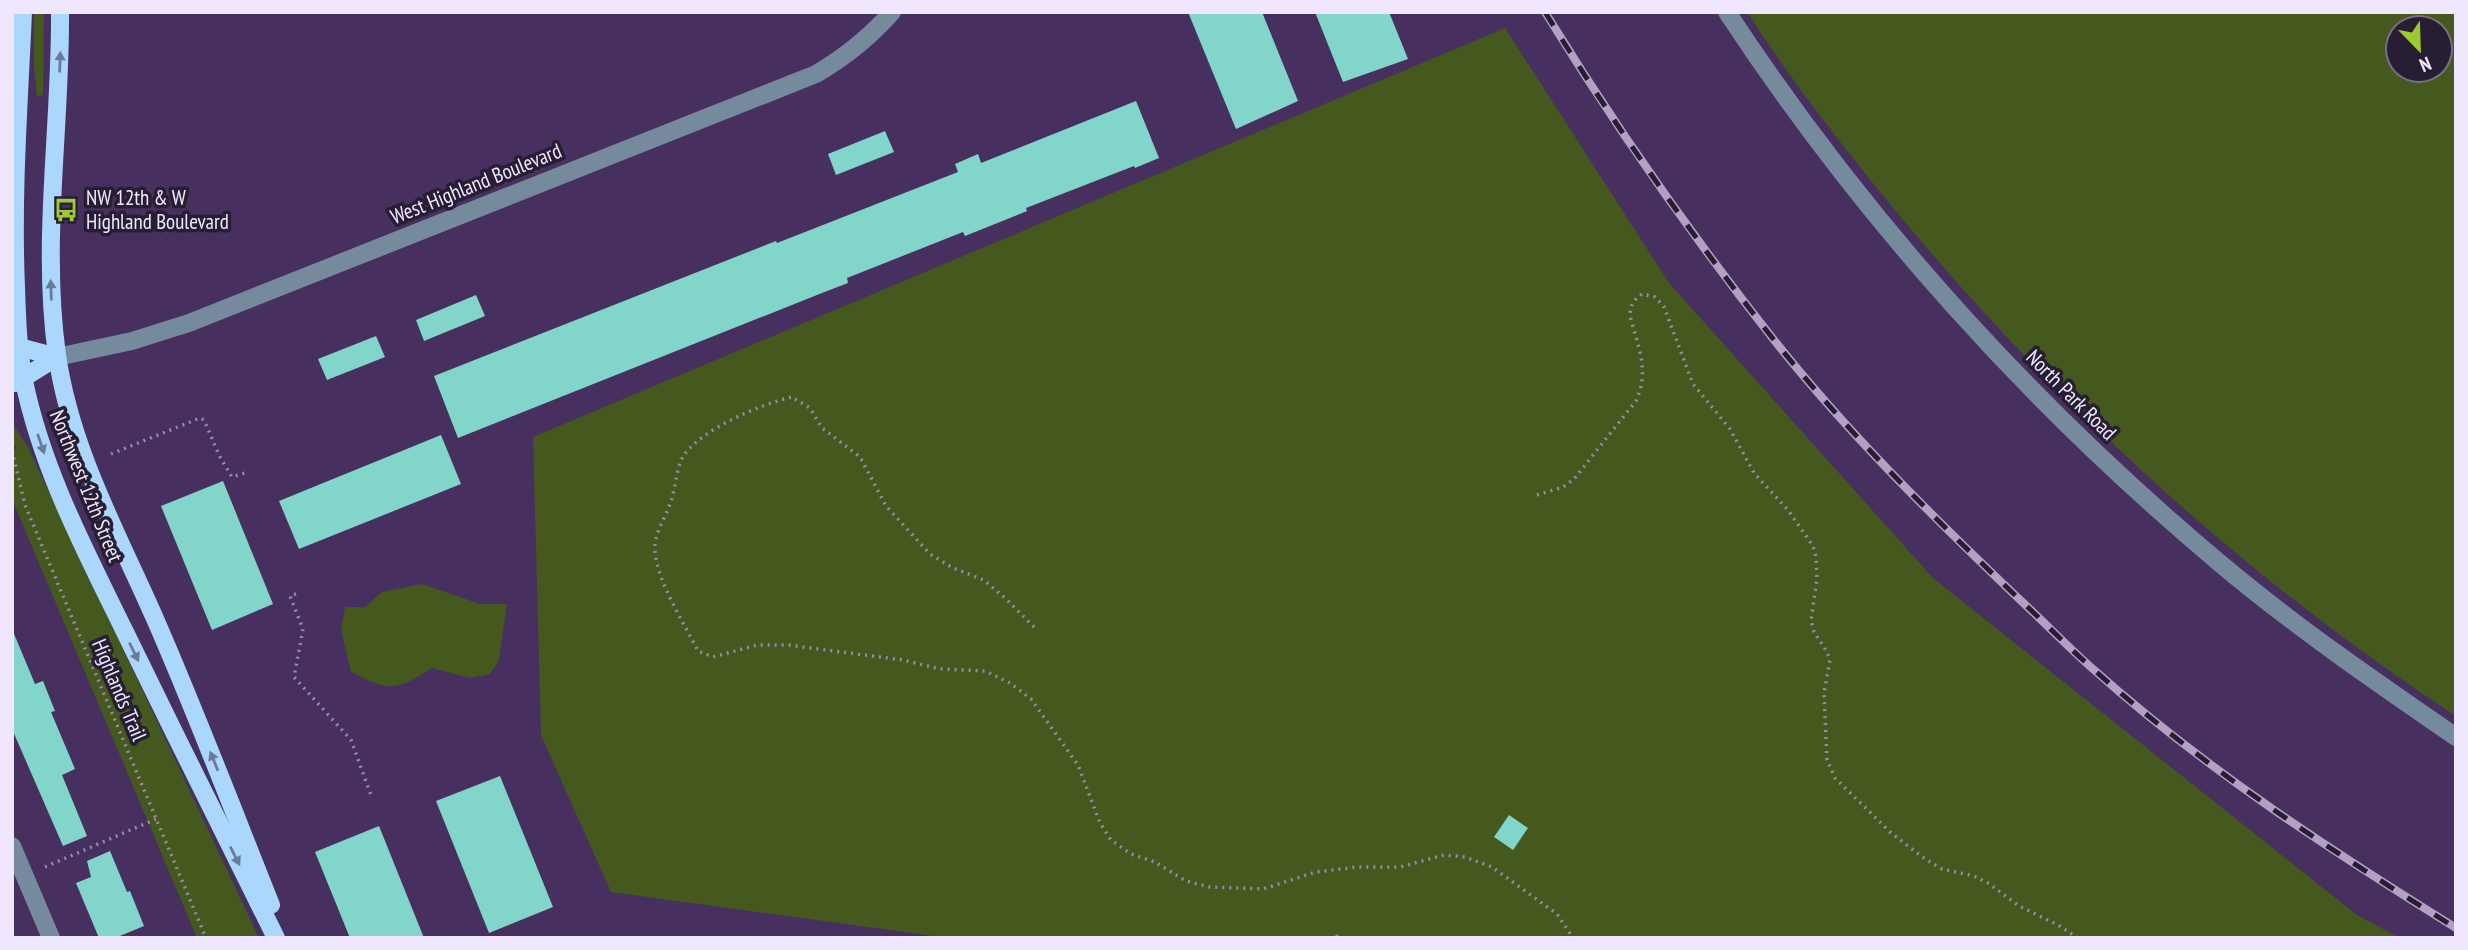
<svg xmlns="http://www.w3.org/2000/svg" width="2468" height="950" font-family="'PT Sans Narrow',sans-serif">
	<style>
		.green { fill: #45581d; fill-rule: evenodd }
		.building { fill: #82d5ca }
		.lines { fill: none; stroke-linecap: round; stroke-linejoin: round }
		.path { stroke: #9989ac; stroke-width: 3.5; stroke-dasharray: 2 5; stroke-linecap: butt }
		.minor { stroke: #758a9d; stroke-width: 18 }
		.major { stroke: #abd7fd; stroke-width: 18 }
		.rail-casing { stroke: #b1a2c3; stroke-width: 8 }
		.rail { stroke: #281e34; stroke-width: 5; stroke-dasharray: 16; stroke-linecap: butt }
		.oneway { fill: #6a7a98 }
		.labels { text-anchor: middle; stroke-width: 7; stroke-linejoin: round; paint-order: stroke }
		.street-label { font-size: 21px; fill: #f0e6fe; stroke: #281e34 }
		.poi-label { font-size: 21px; fill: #f0e6fe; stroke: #281e34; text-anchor: start }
	</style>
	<rect width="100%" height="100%" fill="#47305f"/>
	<g class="green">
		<polygon points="34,12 44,12 43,95 37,96 34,67"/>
		<path d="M 1747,12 L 2456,12 L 2456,716 C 2236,572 2041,391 1876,187 C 1831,131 1786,73 1747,12 ZM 2398,28 L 2440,28 L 2440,70 L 2398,70 Z"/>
		<polygon points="1505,28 1669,283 1933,578 2357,915 2400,938 948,938 611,892 541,735 533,437"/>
		<polygon points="12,423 28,447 259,938 197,938 12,499 12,449 17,449 12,442"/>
		<path d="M 422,584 L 480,604 L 507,604 L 499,660 L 490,674 L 470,678 L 432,668 C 396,691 390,692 351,672 L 341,630 L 345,607 L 365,607 L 382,592 Z"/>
	</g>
	<g class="building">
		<polygon points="1188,12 1262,12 1298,101 1236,129"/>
		<polygon points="1315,12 1389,12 1408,59 1343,82"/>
		<polygon points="1136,101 1159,158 1135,168 1134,166 1026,208 1027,211 965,236 963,232 847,278 848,283 822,293 458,438 434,376 776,241 777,243 958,172 955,164 978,154 981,163"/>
		<polygon points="885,131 894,152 836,175 828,154"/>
		<polygon points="476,295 485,316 424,341 416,320"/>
		<polygon points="376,336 385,357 327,380 318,359"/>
		<polygon points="441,435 461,484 299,549 279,501"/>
		<polygon points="223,481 273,604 212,630 161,506"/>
		<polygon points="12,629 35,684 43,681 55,711 51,712 75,769 62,775 87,836 63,846 12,729"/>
		<polygon points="500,776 553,907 489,933 436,801"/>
		<polygon points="1509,815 1528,828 1513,850 1494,837"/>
		<polygon points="379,826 424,938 350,938 315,852"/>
		<polygon points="110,851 127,892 130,891 144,926 115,938 99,938 76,883 91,877 87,861"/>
	</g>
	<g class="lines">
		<g class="path">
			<polyline points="12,451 25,505 206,938"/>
			<polyline points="111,454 200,418 204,420 220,457 232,477 248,472"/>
			<path d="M 1537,495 L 1563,487 L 1574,479 L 1636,401 C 1650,370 1638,347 1630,316 C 1630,306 1633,300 1642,294 L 1655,297 L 1664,307 L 1693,384 L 1730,429 L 1754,473 L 1788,510 L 1813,546 L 1816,557 L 1817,579 L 1811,620 L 1814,632 L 1827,652 L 1830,660 L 1824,693 L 1827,760 L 1835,778 L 1890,832 L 1925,859 L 1942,869 L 1974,876 L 1988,883 L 2019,906 L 2058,925 L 2078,938"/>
			<polyline points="296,594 290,596 303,629 294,677 351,740 372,798"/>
			<path d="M 1034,627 L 1006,599 L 984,580 L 953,568 L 930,554 L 886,506 L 860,457 L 822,428 L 810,408 L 792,397 C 761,404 702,429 684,455 C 676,467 676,487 671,501 C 666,518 653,534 655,552 C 658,583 684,623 698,651 L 713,657 L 757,645 L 788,645 L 903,660 L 940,669 L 985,671 L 1010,683 L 1031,699 L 1078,765 L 1100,823 L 1111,840 L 1131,854 L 1155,862 L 1186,881 L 1210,887 L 1263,889 L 1316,872 L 1357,867 L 1400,867 L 1444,855 L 1465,857 L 1492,867 L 1557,914 L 1573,938"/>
			<polyline points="45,867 156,819"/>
			<polyline points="1336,935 1338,938"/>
		</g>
		<g class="minor">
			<path d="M 1727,12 C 1863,219 2032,406 2222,565 C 2296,627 2376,682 2456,737"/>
			<path d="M 57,357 L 132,341 L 189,323 L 816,74 C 845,57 870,37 892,12"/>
			<polyline points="12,846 51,938"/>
		</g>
		<g class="major">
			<path d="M 23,12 C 19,104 12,195 16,287 C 17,318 18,350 24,381 C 42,469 85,550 124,630 C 174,733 225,835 276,938"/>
			<path d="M 60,12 C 61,127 41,241 57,355 C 71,451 118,534 156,621 C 197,715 233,810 271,905"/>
			<polyline points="12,348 19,347 57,357"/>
			<polyline points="15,383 57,357"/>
		</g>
		<g class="rail-casing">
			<path id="rail" d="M 1545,12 C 1615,126 1691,235 1774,340 C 1847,432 1932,516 2017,597 C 2043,621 2067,646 2093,669 C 2204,768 2330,850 2456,928"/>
		</g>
		<use href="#rail" class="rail"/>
	</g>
	<defs><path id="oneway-solid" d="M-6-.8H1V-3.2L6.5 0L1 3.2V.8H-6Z" transform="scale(1.75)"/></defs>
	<g class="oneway">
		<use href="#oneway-solid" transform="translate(60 62) rotate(-88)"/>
		<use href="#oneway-solid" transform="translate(51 290) rotate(-92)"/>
		<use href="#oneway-solid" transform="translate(41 444) rotate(71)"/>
		<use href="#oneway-solid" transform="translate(134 652) rotate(64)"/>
		<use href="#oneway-solid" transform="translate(214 761) rotate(-112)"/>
		<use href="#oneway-solid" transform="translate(235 856) rotate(63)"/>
	</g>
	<defs>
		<g id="bus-bare" transform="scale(1.89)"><path d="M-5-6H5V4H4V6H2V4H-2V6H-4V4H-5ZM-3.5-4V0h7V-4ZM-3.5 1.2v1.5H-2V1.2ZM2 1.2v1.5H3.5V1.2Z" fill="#9dca30" stroke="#281e34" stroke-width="2.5" paint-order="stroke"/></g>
	</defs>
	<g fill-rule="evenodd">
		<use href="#bus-bare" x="66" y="210"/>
	</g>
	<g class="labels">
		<g class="street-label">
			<text transform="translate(476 184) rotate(-22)" y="7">West Highland Boulevard</text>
			<text transform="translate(2071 395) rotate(45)" y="7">North Park Road</text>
			<text transform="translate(86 486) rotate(68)" y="7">Northwest 12th Street</text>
			<text transform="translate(119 690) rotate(67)" y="7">Highlands Trail</text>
		</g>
		<g class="poi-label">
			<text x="86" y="205">NW 12th &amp; W<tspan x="86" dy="24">Highland Boulevard</tspan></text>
		</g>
	</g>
	<rect width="2468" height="950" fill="none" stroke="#f0e6fe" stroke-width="28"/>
	<g transform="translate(2419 49) rotate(157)"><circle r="33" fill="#281e34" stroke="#786e85" stroke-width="2"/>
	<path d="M0-5L12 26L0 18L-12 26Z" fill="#9dca30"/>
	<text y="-10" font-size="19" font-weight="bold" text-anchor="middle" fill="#f0e6fe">N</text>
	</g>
</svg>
